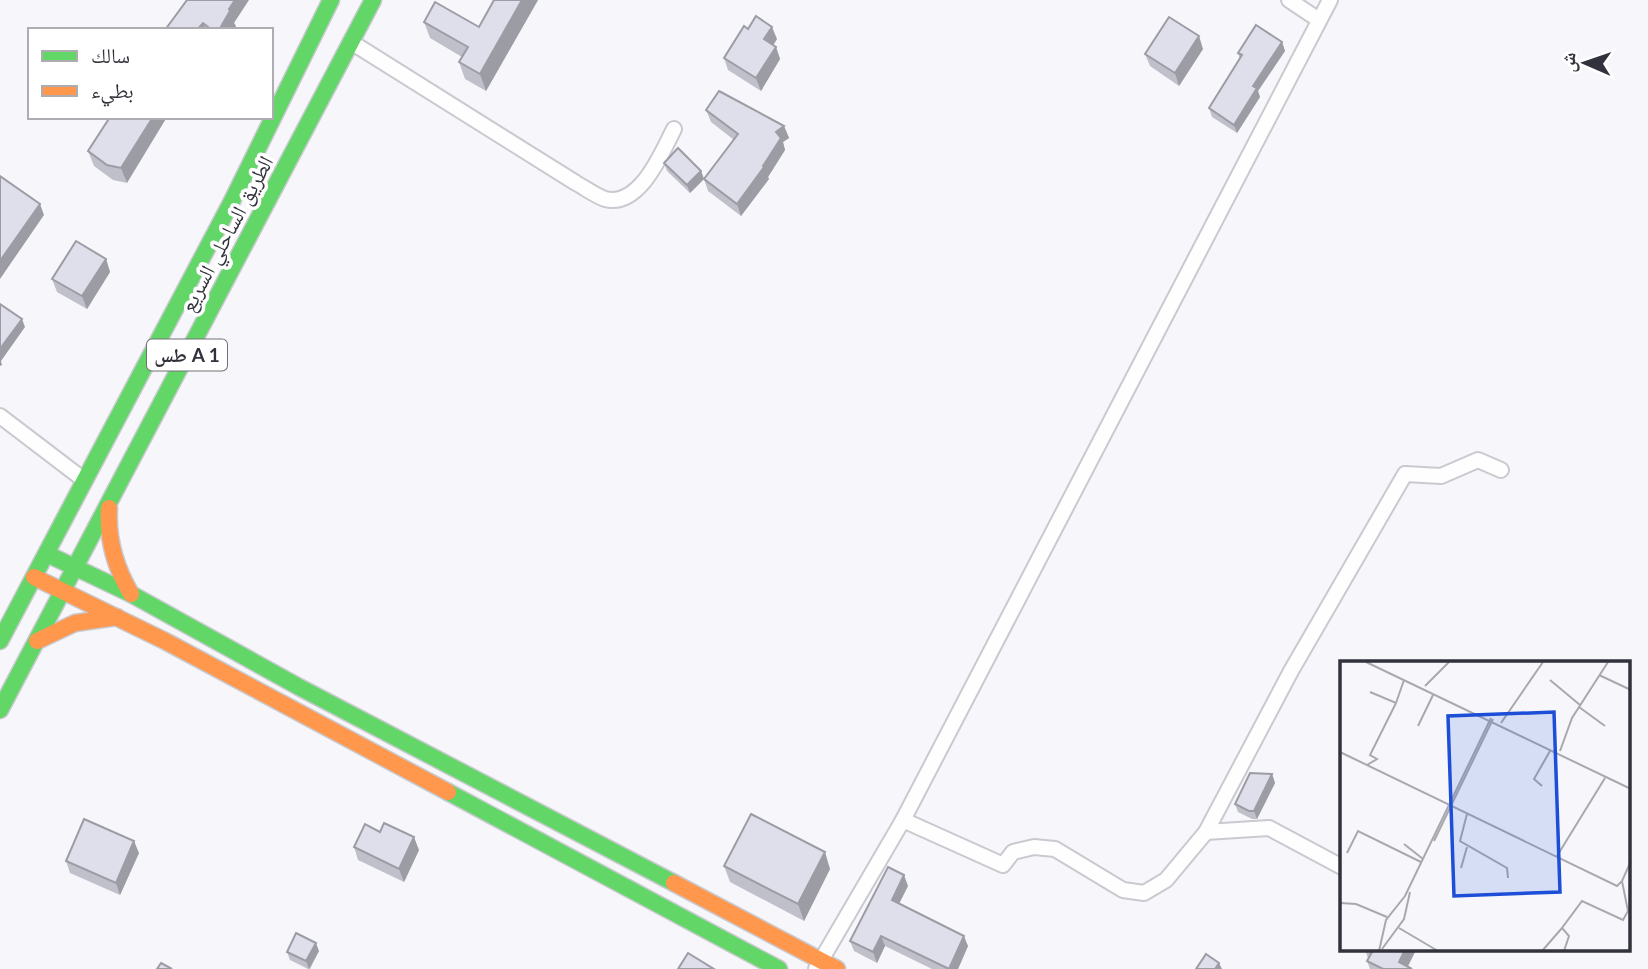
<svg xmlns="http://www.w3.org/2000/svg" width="1648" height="969" font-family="Lato,'Noto Naskh Arabic',sans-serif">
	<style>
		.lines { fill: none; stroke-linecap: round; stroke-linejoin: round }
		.street-casing { stroke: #c9c9d0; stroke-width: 18 }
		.fast-casing { stroke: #c9c9d0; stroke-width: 19 }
		.slow-casing { stroke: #c9c9d0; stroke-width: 19 }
		.street { stroke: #fefefe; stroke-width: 14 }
		.fast { stroke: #63d668; stroke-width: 16 }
		.slow { stroke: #ff974d; stroke-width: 16 }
		.wall { fill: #c0c0cb }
		.shaded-wall { fill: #9c9ca5 }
		.building { fill: #dfdfec; stroke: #9c9ca5; stroke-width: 2 }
		.labels { text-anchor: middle; stroke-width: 7; stroke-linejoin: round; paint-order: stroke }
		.shield { fill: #fff; stroke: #707077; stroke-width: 2 }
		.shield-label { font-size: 19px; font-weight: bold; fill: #32323d }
		.street-label { font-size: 21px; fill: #32323d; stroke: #fff }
		.inset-road { fill: none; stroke: #a8a8af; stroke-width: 2 }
		.view { fill: #1d4ed8; fill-opacity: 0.15; stroke: #1d4ed8; stroke-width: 3.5 }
		.inset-edge { fill: none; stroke: #32323d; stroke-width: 3.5 }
	</style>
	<rect width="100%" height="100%" fill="#f7f7fb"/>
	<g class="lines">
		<g class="street-casing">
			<g id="street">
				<polyline points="1289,0 1319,20"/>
				<path d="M 351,42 L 576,183 C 585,188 596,196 605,199 C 640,208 662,152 674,129"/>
				<polyline points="0,416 84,480"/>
				<polyline points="903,820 1003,865 1013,852 1034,847 1055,849 1123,890 1144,893 1166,880 1206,832 1291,671 1405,474 1441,476 1478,460 1501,470"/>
				<polyline points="1206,832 1269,828 1342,867"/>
				<polyline points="816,969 903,820 1330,0"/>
			</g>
		</g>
		<g class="fast-casing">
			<g id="fast">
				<polyline points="47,554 131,594 299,687 674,883"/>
				<polyline points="0,641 232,201 331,0"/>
				<polyline points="0,710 373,0"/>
				<polyline points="448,792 779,969"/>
			</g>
		</g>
		<g class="slow-casing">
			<g id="slow">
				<path d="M 109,508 C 107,540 115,567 131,594"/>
				<polyline points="34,577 165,641 448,792"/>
				<polyline points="37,641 75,623 117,617"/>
				<polyline points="674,883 837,969"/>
			</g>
		</g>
		<use href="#street" class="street"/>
		<use href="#fast" class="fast"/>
		<use href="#slow" class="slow"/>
	</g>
	<g class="wall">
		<polygon points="187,0 234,23 236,26 233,30 165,30"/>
		<polygon points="494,0 538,0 486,91 465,79 459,62 462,57 430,38 424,22 479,27"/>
		<polygon points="748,29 777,39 773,45 776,47 780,59 761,91 728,70 724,58"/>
		<polygon points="1282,42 1285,51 1258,91 1260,97 1237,133 1212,117 1209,108 1240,59 1238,53"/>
		<polygon points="1203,49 1179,86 1150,66 1145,54"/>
		<polygon points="706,110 784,126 789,138 783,142 785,150 768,177 769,179 741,216 708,191 704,179 734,140 711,122"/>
		<polygon points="110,117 127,183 113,180 94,166 88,151"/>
		<polygon points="664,163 701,171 704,179 690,193 667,171"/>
		<polygon points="106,259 110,272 87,309 57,292 52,279"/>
		<polygon points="1272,774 1275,783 1257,819 1252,819 1238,812 1235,804"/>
		<polygon points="354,847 419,850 404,882 358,860"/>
		<polygon points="139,853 120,895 70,873 66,861"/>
		<polygon points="724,866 830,869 804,921 730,882"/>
		<polygon points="908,886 899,903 968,946 958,969 932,969 885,946 877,963 854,951 850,941"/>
		<polygon points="1365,950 1416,950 1408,967 1412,969 1370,969 1367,961 1368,958"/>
		<polygon points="319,951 310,969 308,969 290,960 287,952"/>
	</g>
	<g class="shaded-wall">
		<polygon points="235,0 249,0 234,23 236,26 233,30 219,30 229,9"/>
		<polygon points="522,0 538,0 486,91 480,74"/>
		<polygon points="203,23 206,30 197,30"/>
		<polygon points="772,27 777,39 769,52 764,39"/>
		<polygon points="1199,36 1203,49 1179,86 1175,73"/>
		<polygon points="1282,42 1285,51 1258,91 1260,97 1237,133 1234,125 1253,86"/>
		<polygon points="776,47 780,59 761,91 756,78"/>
		<polygon points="153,117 167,117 127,183 121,168"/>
		<polygon points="784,126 789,138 783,142 785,150 768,177 769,179 741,216 737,204 763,166 776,132"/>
		<polygon points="701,171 704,179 690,193 687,185"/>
		<polygon points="40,204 44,215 0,279 0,261"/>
		<polygon points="106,259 110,272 87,309 82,296"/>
		<polygon points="22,319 25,327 1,361 2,365 0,366 0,349"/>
		<polygon points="1272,774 1275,783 1257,819 1254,811"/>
		<polygon points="414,837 419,850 404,882 399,869"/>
		<polygon points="134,841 139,853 120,895 116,883"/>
		<polygon points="825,852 830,869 804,921 798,904"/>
		<polygon points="904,875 908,886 896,910 892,900"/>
		<polygon points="881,936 885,946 877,963 873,952"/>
		<polygon points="964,936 968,946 958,969 950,969"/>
		<polygon points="316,943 319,951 309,969 306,961"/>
		<polygon points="1405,950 1416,950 1406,969 1399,962"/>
		<polygon points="1219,963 1222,969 1215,969"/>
	</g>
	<g class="building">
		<polygon points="187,0 235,0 229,9 230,11 219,30 212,30 203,23 197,30 165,30"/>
		<polygon points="494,0 522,0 480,74 459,62 468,47 424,22 435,2 479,27"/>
		<polygon points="756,16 772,27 764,39 776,47 756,78 724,58 744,26 748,29"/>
		<polygon points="1169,17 1199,36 1175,73 1145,54"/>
		<polygon points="1256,25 1282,42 1253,86 1257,88 1234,125 1209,108 1242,55 1238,53"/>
		<polygon points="719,91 784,126 776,132 781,138 763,166 764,167 737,204 704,179 738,134 706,110"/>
		<polygon points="110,117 153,117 121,168 107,165 88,151"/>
		<polygon points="678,148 701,171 687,185 664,163"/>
		<polygon points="0,176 40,204 0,261"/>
		<polygon points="76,241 106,259 82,296 52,279"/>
		<polygon points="0,304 22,319 0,349"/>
		<polygon points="1250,773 1272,774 1254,811 1249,811 1235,804"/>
		<polygon points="751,814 825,852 798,904 724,866"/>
		<polygon points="84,819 134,841 116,883 66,861"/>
		<polygon points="384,823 414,837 399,869 354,847 365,824 380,832"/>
		<polygon points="888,867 904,875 892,900 964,936 949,969 881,936 873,952 850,941"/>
		<polygon points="296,933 316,943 306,961 287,952"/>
		<polygon points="1366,950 1405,950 1399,962 1412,969 1383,969 1367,961 1372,952"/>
		<polygon points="688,953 714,969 678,969"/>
		<polygon points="1206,954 1219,963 1215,969 1196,969"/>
		<polygon points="161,963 172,969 157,969"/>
	</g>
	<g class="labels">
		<rect class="shield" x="147" y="339.5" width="80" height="31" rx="5"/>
		<g class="shield-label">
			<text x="187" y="362">طس A 1</text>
		</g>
		<g class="street-label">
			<text transform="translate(227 234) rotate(-62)" y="7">الطريق الساحلي السريع</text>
		</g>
	</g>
	<g transform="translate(1340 661)">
		<rect width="290" height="290" fill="#f7f7fb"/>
		<path class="inset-road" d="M 26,1 L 291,128M 259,14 L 291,29M 210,19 L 240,44M 85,25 L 109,1M 30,31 L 56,42 L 64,19M 239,46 L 265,65M 161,62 L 203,1M 78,65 L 93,34M 220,90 L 232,57 L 268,1M 0,91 L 277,225 L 282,220 L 288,250 L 283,259 L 242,240 L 222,267 L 229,275 L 224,290M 27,104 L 37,98 L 30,94 L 56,42M 202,125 L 194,118 L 210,90M 127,153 L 120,180 L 167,207 L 168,217M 94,180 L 153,58M 64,183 L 83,198M 7,192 L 18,170 L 81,201M 217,195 L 265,117M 121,207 L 127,186M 282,220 L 291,200M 0,242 L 16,243 L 47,256M 59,267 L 98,290M 42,288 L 64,258 L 70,231M 39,290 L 46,259 L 65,235 L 151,57M 202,290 L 222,267"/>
		<path class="view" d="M 214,51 L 220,231 L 114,235 L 108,55 Z"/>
		<rect width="290" height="290" class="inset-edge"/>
	</g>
	<rect x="28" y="28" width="245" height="91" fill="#ffffff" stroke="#adadb1" stroke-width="2"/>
	<rect x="42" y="51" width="35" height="10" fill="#63d668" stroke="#adadb1" stroke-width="2"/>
	<text x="91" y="63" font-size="21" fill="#32323d">سالك</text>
	<rect x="42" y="86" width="35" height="10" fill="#ff974d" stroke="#adadb1" stroke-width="2"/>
	<text x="91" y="98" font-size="21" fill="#32323d">بطيء</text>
	<g transform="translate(1585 63) rotate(272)" stroke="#ffffff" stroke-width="5" paint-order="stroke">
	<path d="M0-5L12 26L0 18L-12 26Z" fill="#32323d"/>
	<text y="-10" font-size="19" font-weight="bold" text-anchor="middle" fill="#32323d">ش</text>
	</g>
</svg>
